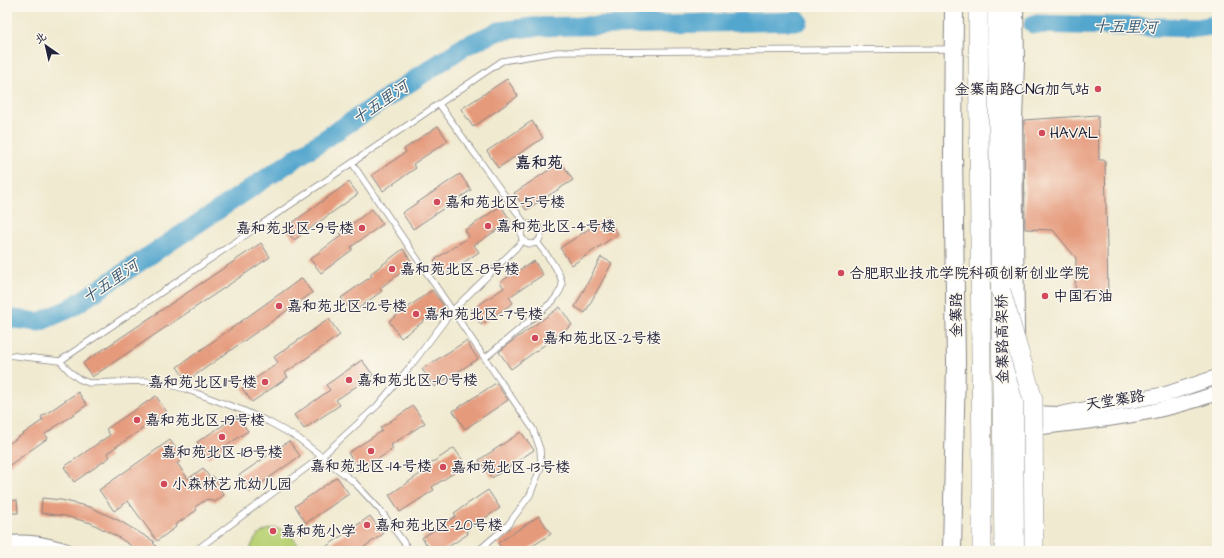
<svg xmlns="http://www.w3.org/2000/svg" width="1224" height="558" font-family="'Architects Daughter','LXGW WenKai TC',sans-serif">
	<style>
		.green { fill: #bad276; stroke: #6e7a58 }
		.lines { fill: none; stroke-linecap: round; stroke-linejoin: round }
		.river { stroke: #53a6ce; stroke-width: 19 }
		.building { fill: #e59a7c }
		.service-casing { stroke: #898686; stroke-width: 7 }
		.tertiary-casing { stroke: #898686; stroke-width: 16 }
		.primary-casing { stroke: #898686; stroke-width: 20 }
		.trunk-casing { stroke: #898686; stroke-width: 20 }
		.service { stroke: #fff; stroke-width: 5.5 }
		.tertiary { stroke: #fff; stroke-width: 14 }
		.primary { stroke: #fff; stroke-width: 18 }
		.trunk { stroke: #fff; stroke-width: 19 }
		.trunk-bridge-casing { stroke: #898686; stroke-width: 20; stroke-linecap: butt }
		.trunk-bridge { stroke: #fff; stroke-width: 19 }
		.poi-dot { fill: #d1495b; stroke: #fbf7ec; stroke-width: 1.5 }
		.labels { text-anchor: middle; stroke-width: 3; stroke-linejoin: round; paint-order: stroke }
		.poi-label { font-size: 15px; fill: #22223b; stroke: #fbf7ec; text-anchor: start }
		.street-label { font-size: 15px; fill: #22223b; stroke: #fbf7ec }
		.water-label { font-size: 16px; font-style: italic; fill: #365776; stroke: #fbf7ec }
		.neighbourhood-label { font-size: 16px; font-weight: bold; fill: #22223b; stroke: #fbf7ec }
	</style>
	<rect width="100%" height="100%" fill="#fbf7ec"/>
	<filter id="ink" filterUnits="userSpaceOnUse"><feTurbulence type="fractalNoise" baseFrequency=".025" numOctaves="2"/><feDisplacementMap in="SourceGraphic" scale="8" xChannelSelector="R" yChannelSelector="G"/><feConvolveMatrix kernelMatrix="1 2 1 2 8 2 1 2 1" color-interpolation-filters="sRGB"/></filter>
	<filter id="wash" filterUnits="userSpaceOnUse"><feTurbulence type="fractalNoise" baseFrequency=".012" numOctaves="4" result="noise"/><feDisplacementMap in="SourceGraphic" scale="16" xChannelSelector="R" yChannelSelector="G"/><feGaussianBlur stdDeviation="0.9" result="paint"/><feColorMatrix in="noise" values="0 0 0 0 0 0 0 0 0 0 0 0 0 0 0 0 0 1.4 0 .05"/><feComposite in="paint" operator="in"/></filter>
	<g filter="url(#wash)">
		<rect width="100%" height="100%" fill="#f0ead0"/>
		<path class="green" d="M 275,528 C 289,531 295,540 303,551 L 250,551 C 253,537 261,530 275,528 Z"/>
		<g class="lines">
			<g class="river">
				<polyline points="1033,24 1197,28 1217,25"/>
				<polyline points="7,318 39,322 69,309 465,46 499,31 533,27 799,21"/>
			</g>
		</g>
		<g id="blocks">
			<g class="building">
				<polygon points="507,79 518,96 473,127 461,109"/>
				<polygon points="1098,115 1099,160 1105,160 1108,293 1075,292 1076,258 1053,230 1025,229 1024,120"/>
				<polygon points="532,121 543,138 498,168 487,151"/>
				<polygon points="438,126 448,141 413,164 416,168 383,191 372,175 406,152 404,149"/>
				<polygon points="561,162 573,180 526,210 514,193"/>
				<polygon points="460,174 471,190 413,229 402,213"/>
				<polygon points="349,182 358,194 294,240 285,228"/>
				<polygon points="501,206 511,221 474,245 479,252 445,275 434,260 469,237 465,230"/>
				<polygon points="372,209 383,224 351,247 352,250 321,273 310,259 342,235 340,233"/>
				<polygon points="607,217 618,234 572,265 560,248"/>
				<polygon points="261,243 270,257 92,377 83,363"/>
				<polygon points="403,249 413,264 380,288 382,291 352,313 341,298 372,276 370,274"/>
				<polygon points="601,257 612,263 585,313 575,307"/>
				<polygon points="534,261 543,275 509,297 513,303 481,325 471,310 504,288 500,282"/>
				<polygon points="302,278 312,293 187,381 177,367"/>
				<polygon points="432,290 444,306 401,338 389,321"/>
				<polygon points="560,307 572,325 511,369 499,352 511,342"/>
				<polygon points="329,319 340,335 285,373 288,377 252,402 242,388 278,363 274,357"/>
				<polygon points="466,341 478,359 434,387 422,369"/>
				<polygon points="362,360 373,375 336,400 340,405 304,429 294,415 330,390 326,385"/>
				<polygon points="496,383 508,400 465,429 453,411"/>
				<polygon points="78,392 87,405 45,434 48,438 7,467 7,445 43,420 41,417"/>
				<polygon points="156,396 167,412 107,453 110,457 74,482 64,467 110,435 106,429"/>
				<polygon points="413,406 425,423 391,445 393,449 360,471 348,453 382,431 380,428"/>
				<polygon points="237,416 248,431 208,458 197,442"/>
				<polygon points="521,432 534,450 492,478 479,460"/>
				<polygon points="170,440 181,456 178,458 181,461 177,463 188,479 203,468 210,478 213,476 221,487 220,489 224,495 215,502 207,499 195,507 197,510 175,525 176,527 157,541 128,501 114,511 99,490"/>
				<polygon points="289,441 300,456 249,492 238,476"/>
				<polygon points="454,448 466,465 432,487 434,490 400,512 389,495 423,472 421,470"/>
				<polygon points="337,477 349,494 306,523 295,506"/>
				<polygon points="488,490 500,508 466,531 468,534 442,551 431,551 422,538 456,516 454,513"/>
				<polygon points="42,498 61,500 90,507 120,521 155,542 153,543 161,551 139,551 118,537 91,523 65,516 41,513"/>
				<polygon points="17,500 18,513 7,513 7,501"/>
				<polygon points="370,516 383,534 358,551 320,551"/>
				<polygon points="539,516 551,534 525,551 503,551 498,543"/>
			</g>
		</g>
	</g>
	<g filter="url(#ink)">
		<use href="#blocks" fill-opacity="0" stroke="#898686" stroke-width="1"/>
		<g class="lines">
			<g class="service-casing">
				<g id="service">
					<polyline points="439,104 526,225"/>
					<polyline points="352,163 533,429 540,449 541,467 530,495 508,525 478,551"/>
					<circle cx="531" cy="234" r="10"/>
					<polyline points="7,355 60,361 502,61 557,52 952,49"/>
					<path d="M 485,358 L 553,301 C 556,296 561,292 562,285 C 562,272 544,252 537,242"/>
					<polyline points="60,361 70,372 79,379 89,383 144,381 164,383 185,389 242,410 269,422 298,438 354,482 381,511 410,551"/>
					<polyline points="195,551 321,457 377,406 413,363 452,311 524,240"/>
				</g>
			</g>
			<g class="tertiary-casing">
				<g id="tertiary">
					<polyline points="1024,413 1060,414 1166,394 1217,377"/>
					<path d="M 1024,429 C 1090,422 1155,416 1217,393"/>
					<path d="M 7,543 C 29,541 46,544 67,551"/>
				</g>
			</g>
			<g class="primary-casing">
				<g id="primary">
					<polyline points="1014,7 1015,62 1013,120 1016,430 1018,551"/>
					<polyline points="952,551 956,363 953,153 954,7"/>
				</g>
			</g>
			<g class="trunk-casing">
				<g id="trunk">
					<polyline points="978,7 982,467 982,551"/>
					<polyline points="997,7 1004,551"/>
				</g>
			</g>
			<use href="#service" class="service"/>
			<use href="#tertiary" class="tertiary"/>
			<use href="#primary" class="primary"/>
			<use href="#trunk" class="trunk"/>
			<g class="trunk-bridge-casing">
				<polyline id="trunk-bridge" points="1001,291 1033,400 1034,551"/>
			</g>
			<use href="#trunk-bridge" class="trunk-bridge"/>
		</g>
	</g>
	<g class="poi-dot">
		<circle cx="1098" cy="89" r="4"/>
		<circle cx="1042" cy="133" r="4"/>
		<circle cx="437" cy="202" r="4"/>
		<circle cx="488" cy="226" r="4"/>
		<circle cx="362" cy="228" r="4"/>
		<circle cx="392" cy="269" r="4"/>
		<circle cx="841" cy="273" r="4"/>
		<circle cx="1045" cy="296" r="4"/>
		<circle cx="279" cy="306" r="4"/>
		<circle cx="416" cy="314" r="4"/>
		<circle cx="535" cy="338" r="4"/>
		<circle cx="349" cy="380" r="4"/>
		<circle cx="265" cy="382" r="4"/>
		<circle cx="137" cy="420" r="4"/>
		<circle cx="222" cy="437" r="4"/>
		<circle cx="371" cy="451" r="4"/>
		<circle cx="443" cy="467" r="4"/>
		<circle cx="164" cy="484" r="4"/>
		<circle cx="367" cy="525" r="4"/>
		<circle cx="273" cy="531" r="4"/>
	</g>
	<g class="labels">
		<g class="poi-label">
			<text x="1090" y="94" text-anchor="end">金寨南路CNG加气站</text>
			<text x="1050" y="138">HAVAL</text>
			<text x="445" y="207">嘉和苑北区-5号楼</text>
			<text x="496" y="231">嘉和苑北区-4号楼</text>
			<text x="354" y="233" text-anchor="end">嘉和苑北区-9号楼</text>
			<text x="400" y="274">嘉和苑北区-8号楼</text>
			<text x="849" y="278">合肥职业技术学院科硕创新创业学院</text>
			<text x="1053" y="301">中国石油</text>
			<text x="287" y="311">嘉和苑北区-12号楼</text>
			<text x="424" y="319">嘉和苑北区-7号楼</text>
			<text x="543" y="343">嘉和苑北区-2号楼</text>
			<text x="357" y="385">嘉和苑北区-10号楼</text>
			<text x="257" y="387" text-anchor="end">嘉和苑北区11号楼</text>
			<text x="145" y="425">嘉和苑北区-19号楼</text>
			<text x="222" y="457" text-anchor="middle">嘉和苑北区-18号楼</text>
			<text x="371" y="471" text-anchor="middle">嘉和苑北区-14号楼</text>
			<text x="451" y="472">嘉和苑北区-13号楼</text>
			<text x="172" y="489">小森林艺术幼儿园</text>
			<text x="375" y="530">嘉和苑北区-20号楼</text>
			<text x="281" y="536">嘉和苑小学</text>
		</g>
		<g class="street-label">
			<text transform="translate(956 315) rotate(-90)" y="5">金寨路</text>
			<text transform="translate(1002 339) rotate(-91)" y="5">金寨路高架桥</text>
			<text transform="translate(1115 400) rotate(-9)" y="5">天堂寨路</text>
		</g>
		<g class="water-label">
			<text transform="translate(1125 26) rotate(1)" y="6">十五里河</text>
			<text transform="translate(380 102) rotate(-34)" y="6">十五里河</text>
			<text transform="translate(110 281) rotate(-34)" y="6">十五里河</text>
		</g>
		<g class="neighbourhood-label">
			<text x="539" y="168">嘉和苑</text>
		</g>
	</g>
	<rect width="1224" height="558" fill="none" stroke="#fbf7ec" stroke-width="24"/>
	<g transform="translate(46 46) rotate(326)" stroke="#fbf7ec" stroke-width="3" paint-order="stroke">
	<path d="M0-3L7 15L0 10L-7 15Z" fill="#22223b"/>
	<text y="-6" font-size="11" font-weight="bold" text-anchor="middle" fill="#22223b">北</text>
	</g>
</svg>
